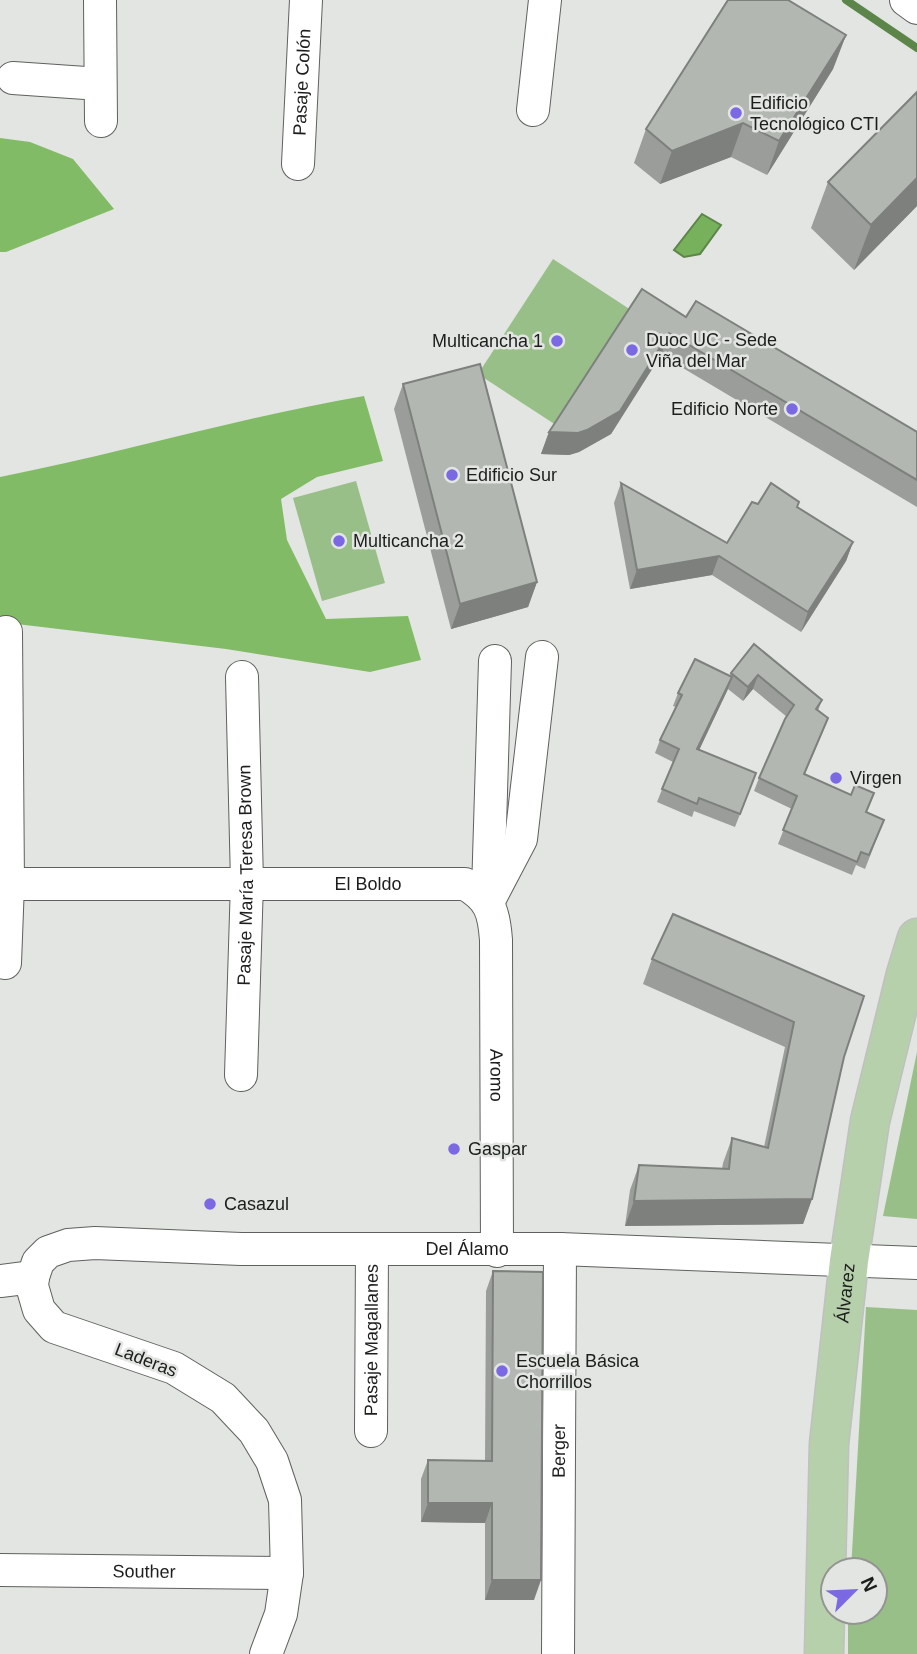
<svg xmlns="http://www.w3.org/2000/svg" width="917" height="1654" font-family="Arial,sans-serif">
	<style>
		.green { fill: #99bf88 }
		.forest { fill: #82bb66 }
		.water { fill: #78b15c; stroke: #5c8549; stroke-width: 2 }
		.lines { fill: none; stroke-linecap: round; stroke-linejoin: round }
		.stream { stroke: #5c8549; stroke-width: 8 }
		.minor-casing { stroke: #5e615d; stroke-width: 34 }
		.major-casing { stroke: #bfc0bf; stroke-width: 41 }
		.minor { stroke: #fff; stroke-width: 32 }
		.major { stroke: #b7d0ac; stroke-width: 38 }
		.wall { fill: #9a9d99 }
		.shaded-wall { fill: #7d807d }
		.building { fill: #b3b7b2; stroke: #7d807d; stroke-width: 2 }
		.poi-dot { fill: #7b69e4; stroke: #e2e5e1; stroke-width: 2.5 }
		.labels { text-anchor: middle; stroke-width: 5; stroke-linejoin: round; paint-order: stroke }
		.street-label { font-size: 18px; fill: #1c1e1c; stroke: #e2e5e1 }
		.poi-label { font-size: 18px; fill: #1c1e1c; stroke: #e2e5e1; text-anchor: start }
	</style>
	<rect width="100%" height="100%" fill="#e2e5e1"/>
	<g class="green">
		<polygon points="553,259 634,312 559,427 478,374"/>
		<polygon points="356,481 385,583 322,601 293,498"/>
		<polygon points="917,1052 917,1219 883,1216"/>
		<polygon points="866,1307 917,1310 917,1654 848,1654 848,1612 875,1612 875,1570 851,1570"/>
	</g>
	<g class="forest">
		<polygon points="0,138 30,142 73,159 114,209 6,252 0,252"/>
		<path d="M 364,396 L 383,461 L 317,477 L 281,499 L 287,540 L 326,619 L 408,616 L 421,660 L 370,672 L 226,649 L 0,622 L 0,477 C 122,453 241,417 364,396 Z"/>
	</g>
	<polygon class="water" points="702,214 721,225 700,254 684,257 674,250"/>
	<g class="lines">
		<polyline class="stream" points="846,0 917,48"/>
		<g class="minor-casing">
			<g id="minor">
				<polyline points="100,0 101,121"/>
				<polyline points="906,0 917,8"/>
				<polyline points="13,78 100,84"/>
				<polyline points="533,110 545,0"/>
				<path id="s1" d="M 298,164 L 306,0"/>
				<path id="s2" d="M 0,884 L 465,884 C 490,898 494,912 496,940 L 497,1251"/>
				<polyline points="488,891 495,661"/>
				<polyline points="488,902 521,839 542,657"/>
				<polyline points="5,963 8,884 6,632"/>
				<path id="s3" d="M 241,1075 L 247,882 L 242,677"/>
				<polyline points="0,1281 33,1277"/>
				<path id="s4" d="M 371,1431 L 372,1250"/>
				<path id="s5" d="M 0,1570 L 287,1573"/>
				<path id="s6" d="M 266,1654 L 281,1614 L 287,1573 L 285,1500 L 272,1461 L 254,1431 L 223,1398 L 174,1368 L 54,1327 L 39,1310 L 32,1286 L 33,1277 L 38,1262 L 48,1252 L 68,1245 L 95,1243 L 241,1249 L 560,1249 L 917,1263"/>
				<path id="s7" d="M 558,1654 L 560,1249"/>
			</g>
		</g>
		<g class="major-casing">
			<g id="major">
				<path id="s8" d="M 824,1654 L 829,1444 L 849,1261 L 870,1121 L 906,974 L 917,938"/>
			</g>
		</g>
		<use href="#minor" class="minor"/>
		<use href="#major" class="major"/>
	</g>
	<g class="wall">
		<polygon points="846,35 833,69 767,175 731,157 660,184 634,163 646,129"/>
		<polygon points="828,182 917,206 854,270 811,228"/>
		<polygon points="686,317 917,432 917,507 661,355 611,434 579,452 569,455 541,454 549,432"/>
		<polygon points="403,384 537,582 528,607 451,629 394,409"/>
		<polygon points="621,483 727,543 758,504 798,507 853,542 846,561 801,632 712,575 630,589 614,503"/>
		<polygon points="754,644 822,700 818,711 828,718 804,774 867,812 879,833 865,869 856,865 852,875 778,844 792,809 754,791 759,778 787,717 753,689 743,701 728,689 699,750 756,773 735,827 694,811 692,817 657,802 673,762 655,753 660,740 676,707 673,706 678,693 729,676 731,673"/>
		<polygon points="673,914 844,1057 812,1199 803,1224 625,1226 630,1190 639,1165 722,1169 723,1163 732,1138 764,1147 785,1047 643,984 652,959"/>
		<polygon points="493,1271 534,1600 485,1600 485,1523 421,1522 421,1479 428,1460 485,1461 486,1291"/>
	</g>
	<g class="shaded-wall">
		<polygon points="846,35 833,69 767,175 779,141"/>
		<polygon points="743,123 731,157 660,184 672,151"/>
		<polygon points="917,178 917,206 854,270 871,225"/>
		<polygon points="669,333 661,355 611,434 579,452 569,455 541,454 549,432"/>
		<polygon points="853,542 846,561 801,632 808,612"/>
		<polygon points="719,556 712,575 630,589 637,570"/>
		<polygon points="537,582 528,607 451,629 460,604"/>
		<polygon points="758,675 753,689 743,701 748,687"/>
		<polygon points="732,677 727,691 693,763 697,749"/>
		<polygon points="828,718 823,731 799,788 804,774"/>
		<polygon points="812,1199 803,1224 625,1226 634,1201"/>
		<polygon points="428,1503 492,1503 485,1523 421,1522"/>
		<polygon points="492,1580 541,1580 534,1600 485,1600"/>
	</g>
	<g class="building">
		<polygon points="728,0 788,0 846,35 779,141 743,123 672,151 646,129"/>
		<polygon points="917,92 917,178 871,225 828,182"/>
		<polygon points="642,289 686,317 696,301 917,432 917,480 669,333 620,411 587,430 578,433 549,432"/>
		<polygon points="480,364 537,582 460,604 403,384"/>
		<polygon points="621,483 727,543 752,502 758,504 771,483 799,502 797,507 853,542 808,612 719,556 637,570"/>
		<polygon points="754,644 822,700 816,709 828,718 804,774 851,795 855,785 874,793 866,812 884,820 869,855 861,852 857,862 783,830 797,796 759,778 785,719 794,705 758,675 748,687 731,673"/>
		<polygon points="695,659 732,677 697,749 756,773 740,814 699,798 697,804 662,789 679,749 660,740 682,695 678,693"/>
		<polygon points="673,914 864,996 844,1057 812,1199 634,1201 639,1165 729,1169 732,1138 768,1148 794,1022 652,959"/>
		<polygon points="493,1271 543,1272 541,1580 492,1580 492,1503 428,1503 428,1460 492,1461"/>
	</g>
	<g class="poi-dot">
		<circle cx="736" cy="113" r="7"/>
		<circle cx="557" cy="341" r="7"/>
		<circle cx="632" cy="350" r="7"/>
		<circle cx="792" cy="409" r="7"/>
		<circle cx="452" cy="475" r="7"/>
		<circle cx="339" cy="541" r="7"/>
		<circle cx="836" cy="778" r="7"/>
		<circle cx="454" cy="1149" r="7"/>
		<circle cx="210" cy="1204" r="7"/>
		<circle cx="502" cy="1371" r="7"/>
	</g>
	<g class="labels">
		<g class="street-label">
			<text dy="6" stroke="none"><textPath href="#s1" startOffset="82">Pasaje Colón</textPath></text>
			<text dy="6" stroke="none"><textPath href="#s3" startOffset="200">Pasaje María Teresa Brown</textPath></text>
			<text dy="6" stroke="none"><textPath href="#s2" startOffset="368">El Boldo</textPath></text>
			<text dy="6" stroke="none"><textPath href="#s2" startOffset="668">Aromo</textPath></text>
			<text dy="6" stroke="none"><textPath href="#s6" startOffset="970">Del Álamo</textPath></text>
			<text dy="6" stroke="none"><textPath href="#s8" startOffset="362">Álvarez</textPath></text>
			<text dy="6" stroke="none"><textPath href="#s4" startOffset="91">Pasaje Magallanes</textPath></text>
			<text transform="translate(146 1360) rotate(21)" y="6">Laderas</text>
			<text dy="6" stroke="none"><textPath href="#s7" startOffset="203">Berger</textPath></text>
			<text dy="6" stroke="none"><textPath href="#s5" startOffset="144">Souther</textPath></text>
		</g>
		<g class="poi-label">
			<text x="750" y="109">Edificio<tspan x="750" dy="21">Tecnológico CTI</tspan></text>
			<text x="646" y="346">Duoc UC - Sede<tspan x="646" dy="21">Viña del Mar</tspan></text>
			<text x="543" y="347" text-anchor="end">Multicancha 1</text>
			<text x="778" y="415" text-anchor="end">Edificio Norte</text>
			<text x="466" y="481">Edificio Sur</text>
			<text x="353" y="547">Multicancha 2</text>
			<text x="850" y="784">Virgen</text>
			<text x="468" y="1155">Gaspar</text>
			<text x="224" y="1210">Casazul</text>
			<text x="516" y="1367">Escuela Básica<tspan x="516" dy="21">Chorrillos</tspan></text>
		</g>
	</g>
	<g transform="translate(854 1591) rotate(66)"><circle r="33" fill="#e2e5e1" stroke="#939592" stroke-width="2"/>
	<path d="M0-5L12 26L0 18L-12 26Z" fill="#7b69e4"/>
	<text y="-10" font-size="19" font-weight="bold" text-anchor="middle" fill="#1c1e1c">N</text>
	</g>
</svg>
